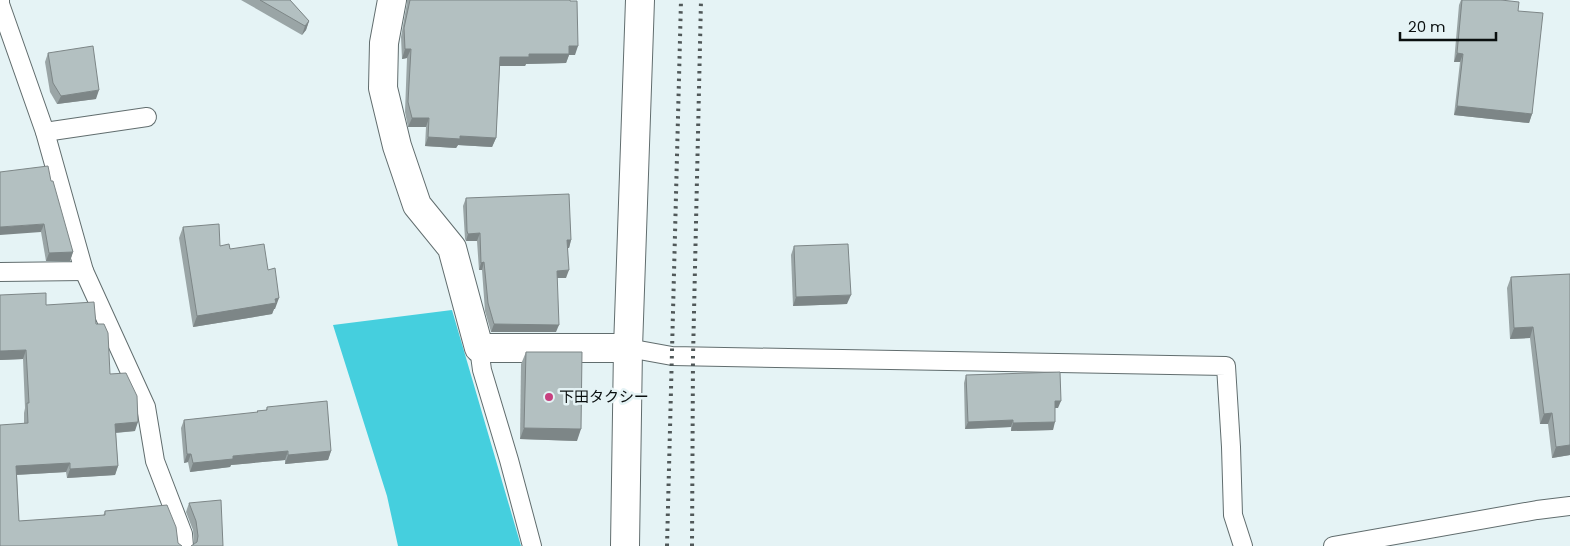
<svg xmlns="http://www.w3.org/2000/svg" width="1570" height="546" font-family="Poppins,'Noto Sans JP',sans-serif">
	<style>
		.water { fill: #45cfde }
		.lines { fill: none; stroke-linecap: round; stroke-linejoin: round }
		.service-casing { stroke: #616d6e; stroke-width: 20 }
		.minor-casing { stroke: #616d6e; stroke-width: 30 }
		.tertiary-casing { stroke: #616d6e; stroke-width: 30 }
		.service { stroke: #fff; stroke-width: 18 }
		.minor { stroke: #fff; stroke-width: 28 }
		.tertiary { stroke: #fff; stroke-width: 28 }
		.rail { stroke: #505859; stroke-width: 4; stroke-dasharray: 2.5 5; stroke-linecap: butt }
		.wall { fill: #9aa5a6 }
		.shaded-wall { fill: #7d8687 }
		.building { fill: #b3c0c1; stroke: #7d8687 }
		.poi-dot { fill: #c7407f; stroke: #e5f3f5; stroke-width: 2 }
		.labels { text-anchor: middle; stroke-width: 5; stroke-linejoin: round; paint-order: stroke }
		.poi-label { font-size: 15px; fill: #0a0f0f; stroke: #e5f3f5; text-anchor: start }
	</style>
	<rect width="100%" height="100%" fill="#e5f3f5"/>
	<polygon class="water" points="452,310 521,546 398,546 387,496 333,325"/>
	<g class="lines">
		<g class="service-casing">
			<g id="service">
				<polyline points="45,132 147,117"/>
				<polyline points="84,271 146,407 155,461 183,534 184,546"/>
				<polyline points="0,272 84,271 45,132 0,4 0,0"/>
				<polyline points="479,348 482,370 509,460 532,546"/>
				<polyline points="628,348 672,356 1226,366 1231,447 1233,515 1243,546"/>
				<polyline points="1333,546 1537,510 1570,506"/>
			</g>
		</g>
		<g class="minor-casing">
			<polyline id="minor" points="392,0 384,43 383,88 397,146 417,205 452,248 479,348 628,348"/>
		</g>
		<g class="tertiary-casing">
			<polyline id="tertiary" points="625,546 628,348 640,0"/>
		</g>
		<use href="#service" class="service"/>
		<use href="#minor" class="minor"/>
		<use href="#tertiary" class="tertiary"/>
		<g class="rail">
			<polyline points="667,546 681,0"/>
			<polyline points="692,546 693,357 701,0"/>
		</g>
	</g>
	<g class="wall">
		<polygon points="241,0 290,0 309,21 306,30 302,35"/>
		<polygon points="407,0 570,0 575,55 569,55 566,63 526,64 525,66 500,66 496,138 492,147 458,145 456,148 425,146 426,127 408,127 405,112 407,58 402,59 401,37 407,3"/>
		<polygon points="1461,0 1501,0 1518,11 1532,114 1529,123 1454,115 1460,62 1454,62 1459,5"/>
		<polygon points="48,53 96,99 57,104 50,92 45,62"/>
		<polygon points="51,181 73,252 70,261 46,261 41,232"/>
		<polygon points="466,198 571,240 569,248 568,248 566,278 557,278 556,332 491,332 485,311 482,270 479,270 477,241 466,241 465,239 463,206"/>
		<polygon points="183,227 220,246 230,249 268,270 275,309 274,309 272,314 193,327 179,238"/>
		<polygon points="794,246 847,304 793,306 791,255"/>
		<polygon points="1570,274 1570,455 1552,458 1548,424 1540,424 1530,338 1510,339 1507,288 1511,277"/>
		<polygon points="46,305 96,324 110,374 135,431 116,433 118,466 115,475 67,478 66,472 17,475 19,521 103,516 105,511 167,505 0,546 24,423 24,413 25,408 23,359 0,360"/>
		<polygon points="526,352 577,441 520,439 521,364"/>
		<polygon points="966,375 1058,408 1055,408 1053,430 1011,431 1011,427 965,429 964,383"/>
		<polygon points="267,407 331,451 328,460 285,464 285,460 231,465 230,467 190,472 188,462 184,463 181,428 184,420 257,413 257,411 266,410"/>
		<polygon points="189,503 223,546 194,543 193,530 186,512"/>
	</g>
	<g class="shaded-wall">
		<polygon points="309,21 306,30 302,35 305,26"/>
		<polygon points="569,46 578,46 575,55 569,55 566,63 526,64 525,66 497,66 500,57 529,54"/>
		<polygon points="405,49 411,49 407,58 402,59"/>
		<polygon points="1457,53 1463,54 1460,62 1454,62"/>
		<polygon points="99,90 96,99 57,104 61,96"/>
		<polygon points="1457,106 1532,114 1529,123 1454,115"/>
		<polygon points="412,118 429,118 426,127 408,127"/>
		<polygon points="460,136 496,138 492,147 458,145 456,148 425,146 428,137"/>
		<polygon points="44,224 41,232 0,235 0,227"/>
		<polygon points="480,233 477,241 466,241 468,234"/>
		<polygon points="567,240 571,240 569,248 565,248"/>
		<polygon points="73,252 70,261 46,261 49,253"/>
		<polygon points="484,262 482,270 479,270 481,263"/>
		<polygon points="569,270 566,278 554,278 557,271"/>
		<polygon points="851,295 847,304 793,306 796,297"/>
		<polygon points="279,298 275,309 274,309 272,314 193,327 197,316"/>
		<polygon points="494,324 559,325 556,332 491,332"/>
		<polygon points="1533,327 1530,338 1510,339 1514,328"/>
		<polygon points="26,350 23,359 0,360 0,351"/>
		<polygon points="1055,401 1061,401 1058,408 1052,408"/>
		<polygon points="1552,413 1548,424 1540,424 1544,414"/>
		<polygon points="1013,420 1011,427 965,429 968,422"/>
		<polygon points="138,422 135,431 112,433 115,424"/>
		<polygon points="1055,422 1053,430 1011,431 1013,423"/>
		<polygon points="524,428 581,429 577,441 520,439"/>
		<polygon points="1570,445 1570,455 1552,458 1556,447"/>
		<polygon points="288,451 285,460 231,465 230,467 190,472 193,463 233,456"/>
		<polygon points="331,451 328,460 285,464 288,455"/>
		<polygon points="187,454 191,454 188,462 184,463"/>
		<polygon points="70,463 66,472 13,475 16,466"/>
		<polygon points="118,466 115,475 67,478 70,469"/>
	</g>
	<g class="building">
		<polygon points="260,0 290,0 309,21 305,26"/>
		<polygon points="410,0 570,0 570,1 577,1 578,46 569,46 569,54 529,54 529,57 500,57 496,138 460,136 460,139 428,137 429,118 412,118 408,102 411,49 405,49 404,28"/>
		<polygon points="1462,0 1501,0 1519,2 1518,11 1543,13 1532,114 1457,106 1463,54 1457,53"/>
		<polygon points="93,46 99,90 61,96 53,83 48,53"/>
		<polygon points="48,166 51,181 53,181 73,252 49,253 44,224 0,227 0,172"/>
		<polygon points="569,194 571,240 567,240 569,270 557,271 559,325 494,324 488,303 484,262 481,263 480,233 468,234 467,231 466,198"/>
		<polygon points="219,224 220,246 229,244 230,249 264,244 268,270 275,268 279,298 275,299 276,303 197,316 183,227"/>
		<polygon points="848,244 851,295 796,297 794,246"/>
		<polygon points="1570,274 1570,445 1556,447 1552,413 1544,414 1533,327 1514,328 1511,277"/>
		<polygon points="46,293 46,305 94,302 96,324 104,324 108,333 110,374 126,373 137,396 138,422 115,424 118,466 70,469 70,463 16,466 19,521 105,515 105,511 167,505 176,527 178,543 182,546 0,546 0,425 28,423 27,403 29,403 26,350 0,351 0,295"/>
		<polygon points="526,352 582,352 581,429 524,428"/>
		<polygon points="1060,372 1061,401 1055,401 1055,422 1013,423 1013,420 968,422 966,375"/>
		<polygon points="327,401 331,451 288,455 288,451 233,456 233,459 193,463 191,454 187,454 184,420 258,412 257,411 267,410 267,407"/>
		<polygon points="221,500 223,546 191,546 197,542 198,536 196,521 189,503"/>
	</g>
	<circle class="poi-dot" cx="549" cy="397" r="5"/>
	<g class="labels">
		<g class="poi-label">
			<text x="559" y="402">下田タクシー</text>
		</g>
	</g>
	<path d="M1400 32v8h96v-8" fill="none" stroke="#0a0f0f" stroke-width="2.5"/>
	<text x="1408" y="32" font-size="15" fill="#0a0f0f" stroke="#e5f3f5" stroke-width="4" paint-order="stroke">20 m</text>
</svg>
